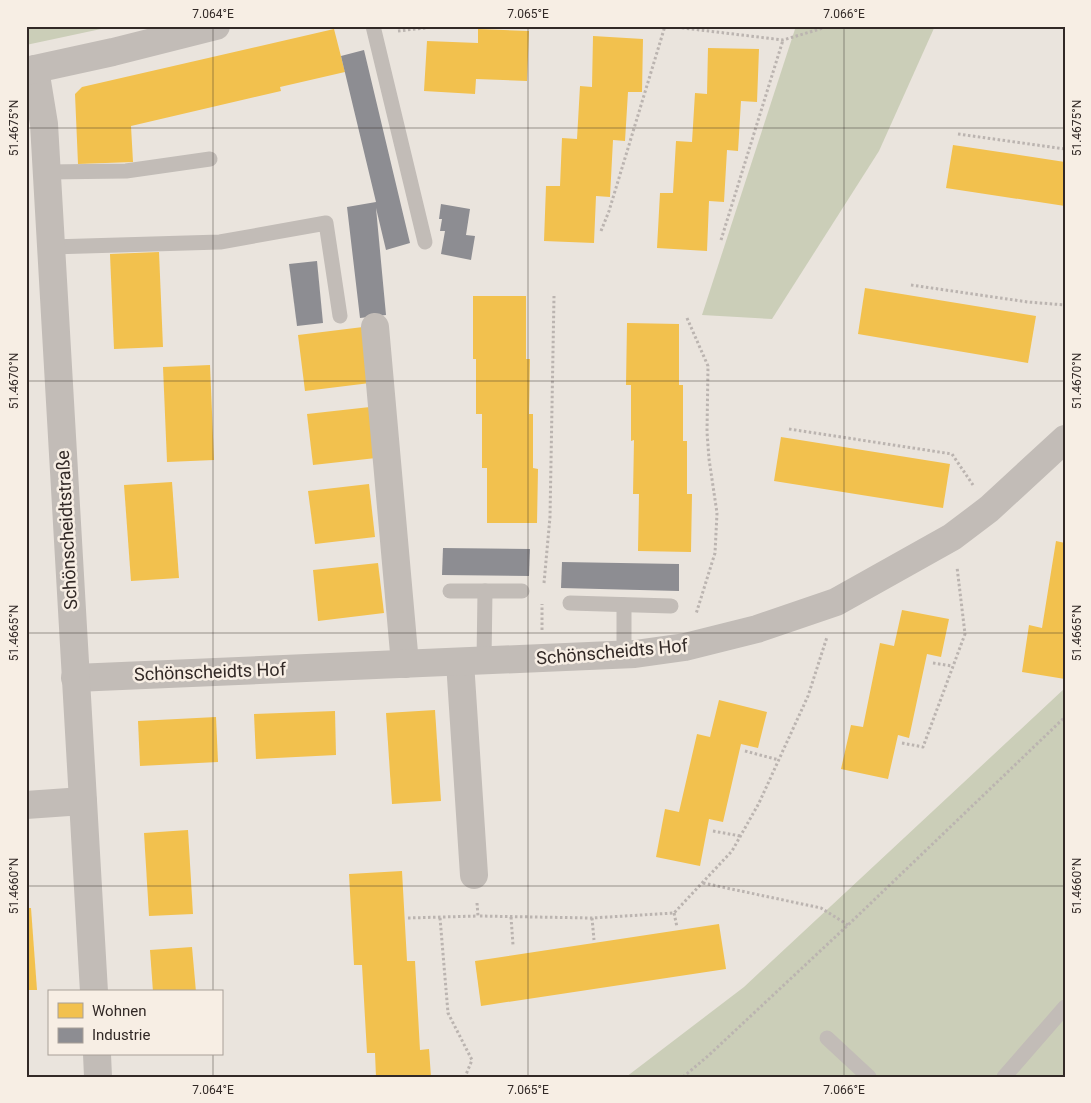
<svg xmlns="http://www.w3.org/2000/svg" width="1091" height="1103" font-family="Roboto,sans-serif">
	<style>
		.green { fill: #cbceb8 }
		.homes { fill: #f2c14e }
		.industry { fill: #8d8d92 }
		.lines { fill: none; stroke-linecap: round; stroke-linejoin: round }
		.path { stroke: #bbb4b0; stroke-width: 3; stroke-dasharray: 2.5 2.5; stroke-linecap: butt }
		.service { stroke: #c2bcb7; stroke-width: 15 }
		.minor { stroke: #c2bcb7; stroke-width: 28 }
		.tertiary { stroke: #c2bcb7; stroke-width: 28 }
		.ticks { fill: none; stroke: #322926; stroke-width: 1; stroke-opacity: 0.45 }
		.labels { text-anchor: middle; stroke-width: 5; stroke-linejoin: round; paint-order: stroke }
		.street-label { font-size: 18px; fill: #322926; stroke: #f7eee4 }
		.neatline { fill: none; stroke: #322926; stroke-width: 2 }
		.ticks-label { font-size: 12px; text-anchor: middle; fill: #322926 }
	</style>
	<rect width="100%" height="100%" fill="#eae4dd"/>
	<g class="green">
		<polygon points="26,26 115,26 26,45"/>
		<polygon points="796,26 935,26 879,151 772,319 702,315"/>
		<polygon points="1065,688 1065,1077 626,1077 744,987"/>
	</g>
	<g class="homes">
		<polygon points="334,29 345,72 280,87 281,91 131,126 133,162 78,164 75,94 82,87"/>
		<polygon points="478,29 529,31 527,81 476,79 475,94 424,91 427,41 478,43"/>
		<polygon points="593,36 643,39 642,92 628,92 625,141 613,140 610,197 596,196 594,243 544,241 546,186 560,186 562,138 577,139 580,86 592,87"/>
		<polygon points="708,48 759,49 757,102 741,101 738,151 727,150 724,202 709,201 707,251 657,248 660,193 673,193 676,141 692,142 695,93 707,94"/>
		<polygon points="953,145 1065,162 1065,206 946,188"/>
		<polygon points="159,252 163,347 114,349 110,254"/>
		<polygon points="865,288 1036,316 1028,363 858,334"/>
		<polygon points="473,296 526,296 526,359 530,359 529,414 533,414 533,468 538,469 537,523 487,523 487,468 482,468 482,414 476,414 476,359 473,359"/>
		<polygon points="627,323 679,324 679,385 683,385 683,441 687,441 687,494 692,494 691,552 638,551 639,494 633,494 634,440 631,441 631,385 626,385"/>
		<polygon points="363,327 370,383 305,391 298,335"/>
		<polygon points="210,365 214,460 167,462 163,367"/>
		<polygon points="370,407 376,458 313,465 307,414"/>
		<polygon points="781,437 950,464 943,508 774,481"/>
		<polygon points="172,482 179,578 131,581 124,485"/>
		<polygon points="369,484 375,537 315,544 308,491"/>
		<polygon points="1056,541 1065,543 1065,679 1022,672 1029,625 1042,628"/>
		<polygon points="378,563 384,613 318,621 313,570"/>
		<polygon points="902,610 949,619 941,657 927,654 909,738 898,735 888,779 841,769 851,725 863,727 880,643 894,646"/>
		<polygon points="719,700 767,712 758,748 741,744 723,822 709,819 700,866 656,857 665,809 679,812 697,734 710,737"/>
		<polygon points="435,710 441,801 392,804 386,713"/>
		<polygon points="335,711 336,755 256,759 254,714"/>
		<polygon points="216,717 218,762 140,766 138,721"/>
		<polygon points="188,830 193,914 149,916 144,833"/>
		<polygon points="402,871 407,961 415,961 420,1050 429,1049 431,1077 376,1077 375,1053 367,1053 362,965 354,965 349,874"/>
		<polygon points="26,908 31,908 37,990 26,990"/>
		<polygon points="719,924 726,969 481,1006 475,961"/>
		<polygon points="192,947 196,992 153,992 150,950"/>
	</g>
	<g class="industry">
		<polygon points="364,50 410,243 386,250 376,208 386,315 360,318 347,207 376,202 341,56"/>
		<polygon points="441,204 470,209 466,235 475,236 471,260 441,254 445,231 440,231 442,219 439,219"/>
		<polygon points="317,261 323,323 297,326 289,264"/>
		<polygon points="443,548 530,549 529,576 442,575"/>
		<polygon points="562,562 679,564 679,591 561,588"/>
	</g>
	<g class="lines">
		<g class="path">
			<polyline points="667,26 783,40 830,26"/>
			<polyline points="398,31 442,26"/>
			<polyline points="958,134 1065,149"/>
			<polyline points="601,231 609,211 665,26"/>
			<polyline points="721,240 783,40"/>
			<polyline points="911,285 1028,302 1065,305"/>
			<polyline points="687,318 708,366 707,432 709,459 717,513 715,553 696,614"/>
			<polyline points="789,429 952,454 973,485"/>
			<polyline points="544,583 550,517 554,296"/>
			<polyline points="542,630 542,604"/>
			<polyline points="933,663 952,666"/>
			<polyline points="902,743 923,747 965,634 957,567"/>
			<polyline points="745,751 779,760"/>
			<polyline points="713,831 740,836"/>
			<polyline points="703,883 821,908 848,925"/>
			<polyline points="477,903 478,916 592,918 674,913 732,851 759,803 808,696 827,637"/>
			<polyline points="674,913 677,927"/>
			<polyline points="511,917 513,945"/>
			<polyline points="408,918 478,916"/>
			<polyline points="440,918 448,1013 472,1060 465,1077"/>
			<polyline points="592,918 594,940"/>
			<polyline points="683,1077 708,1056 848,925 1065,717"/>
		</g>
		<g class="service">
			<polyline points="373,26 425,242"/>
			<polyline points="47,172 126,171 210,159"/>
			<polyline points="51,247 220,242 326,223 340,316"/>
			<polyline points="450,591 522,591"/>
			<polyline points="570,603 671,606"/>
			<polyline points="624,605 624,654"/>
			<polyline points="484,661 485,591"/>
			<polyline points="827,1038 869,1077"/>
			<polyline points="1004,1077 1065,1007"/>
		</g>
		<g class="minor">
			<polyline points="375,327 405,664"/>
			<polyline points="460,662 474,875"/>
			<polyline points="75,678 635,654 685,647 757,629 836,602 952,537 989,509 1065,439"/>
			<polyline points="26,805 83,801"/>
		</g>
		<g class="tertiary">
			<polyline points="35,69 44,124 94,992"/>
			<polyline points="26,71 113,52 216,26"/>
			<polyline points="97,1054 98,1077"/>
		</g>
	</g>
	<path class="ticks" d="M 213,26 L 213,992M 528,26 L 528,1077M 844,26 L 844,1077M 26,128 L 1065,128M 26,381 L 1065,381M 26,633 L 1065,633M 26,886 L 1065,886M 213,1054 L 213,1077"/>
	<g class="labels">
		<g class="street-label">
			<text transform="translate(67 530) rotate(-93)" y="6">Schönscheidtstraße</text>
			<text transform="translate(612 652) rotate(-5)" y="6">Schönscheidts Hof</text>
			<text transform="translate(210 672) rotate(-2)" y="6">Schönscheidts Hof</text>
		</g>
	</g>
	<rect width="1091" height="1103" fill="none" stroke="#f7eee4" stroke-width="55"/>
	<rect x="48" y="990" width="175" height="65" fill="#f7eee4" stroke="#a89f98"/>
	<rect x="58" y="1003" width="25" height="15" fill="#f2c14e" stroke="#a89f98"/>
	<text x="92" y="1016" font-size="15" fill="#322926">Wohnen</text>
	<rect x="58" y="1028" width="25" height="15" fill="#8d8d92" stroke="#a89f98"/>
	<text x="92" y="1040" font-size="15" fill="#322926">Industrie</text>
	<rect x="28" y="28" width="1036" height="1048" class="neatline"/>
	<g class="ticks-label">
		<text x="213" y="18">7.064°E</text>
		<text x="528" y="18">7.065°E</text>
		<text x="844" y="18">7.066°E</text>
		<text transform="translate(14 128) rotate(-90)" y="4">51.4675°N</text>
		<text transform="translate(1077 128) rotate(-90)" y="4">51.4675°N</text>
		<text transform="translate(14 381) rotate(-90)" y="4">51.4670°N</text>
		<text transform="translate(1077 381) rotate(-90)" y="4">51.4670°N</text>
		<text transform="translate(14 633) rotate(-90)" y="4">51.4665°N</text>
		<text transform="translate(1077 633) rotate(-90)" y="4">51.4665°N</text>
		<text transform="translate(14 886) rotate(-90)" y="4">51.4660°N</text>
		<text transform="translate(1077 886) rotate(-90)" y="4">51.4660°N</text>
		<text x="213" y="1094">7.064°E</text>
		<text x="528" y="1094">7.065°E</text>
		<text x="844" y="1094">7.066°E</text>
	</g>
</svg>
